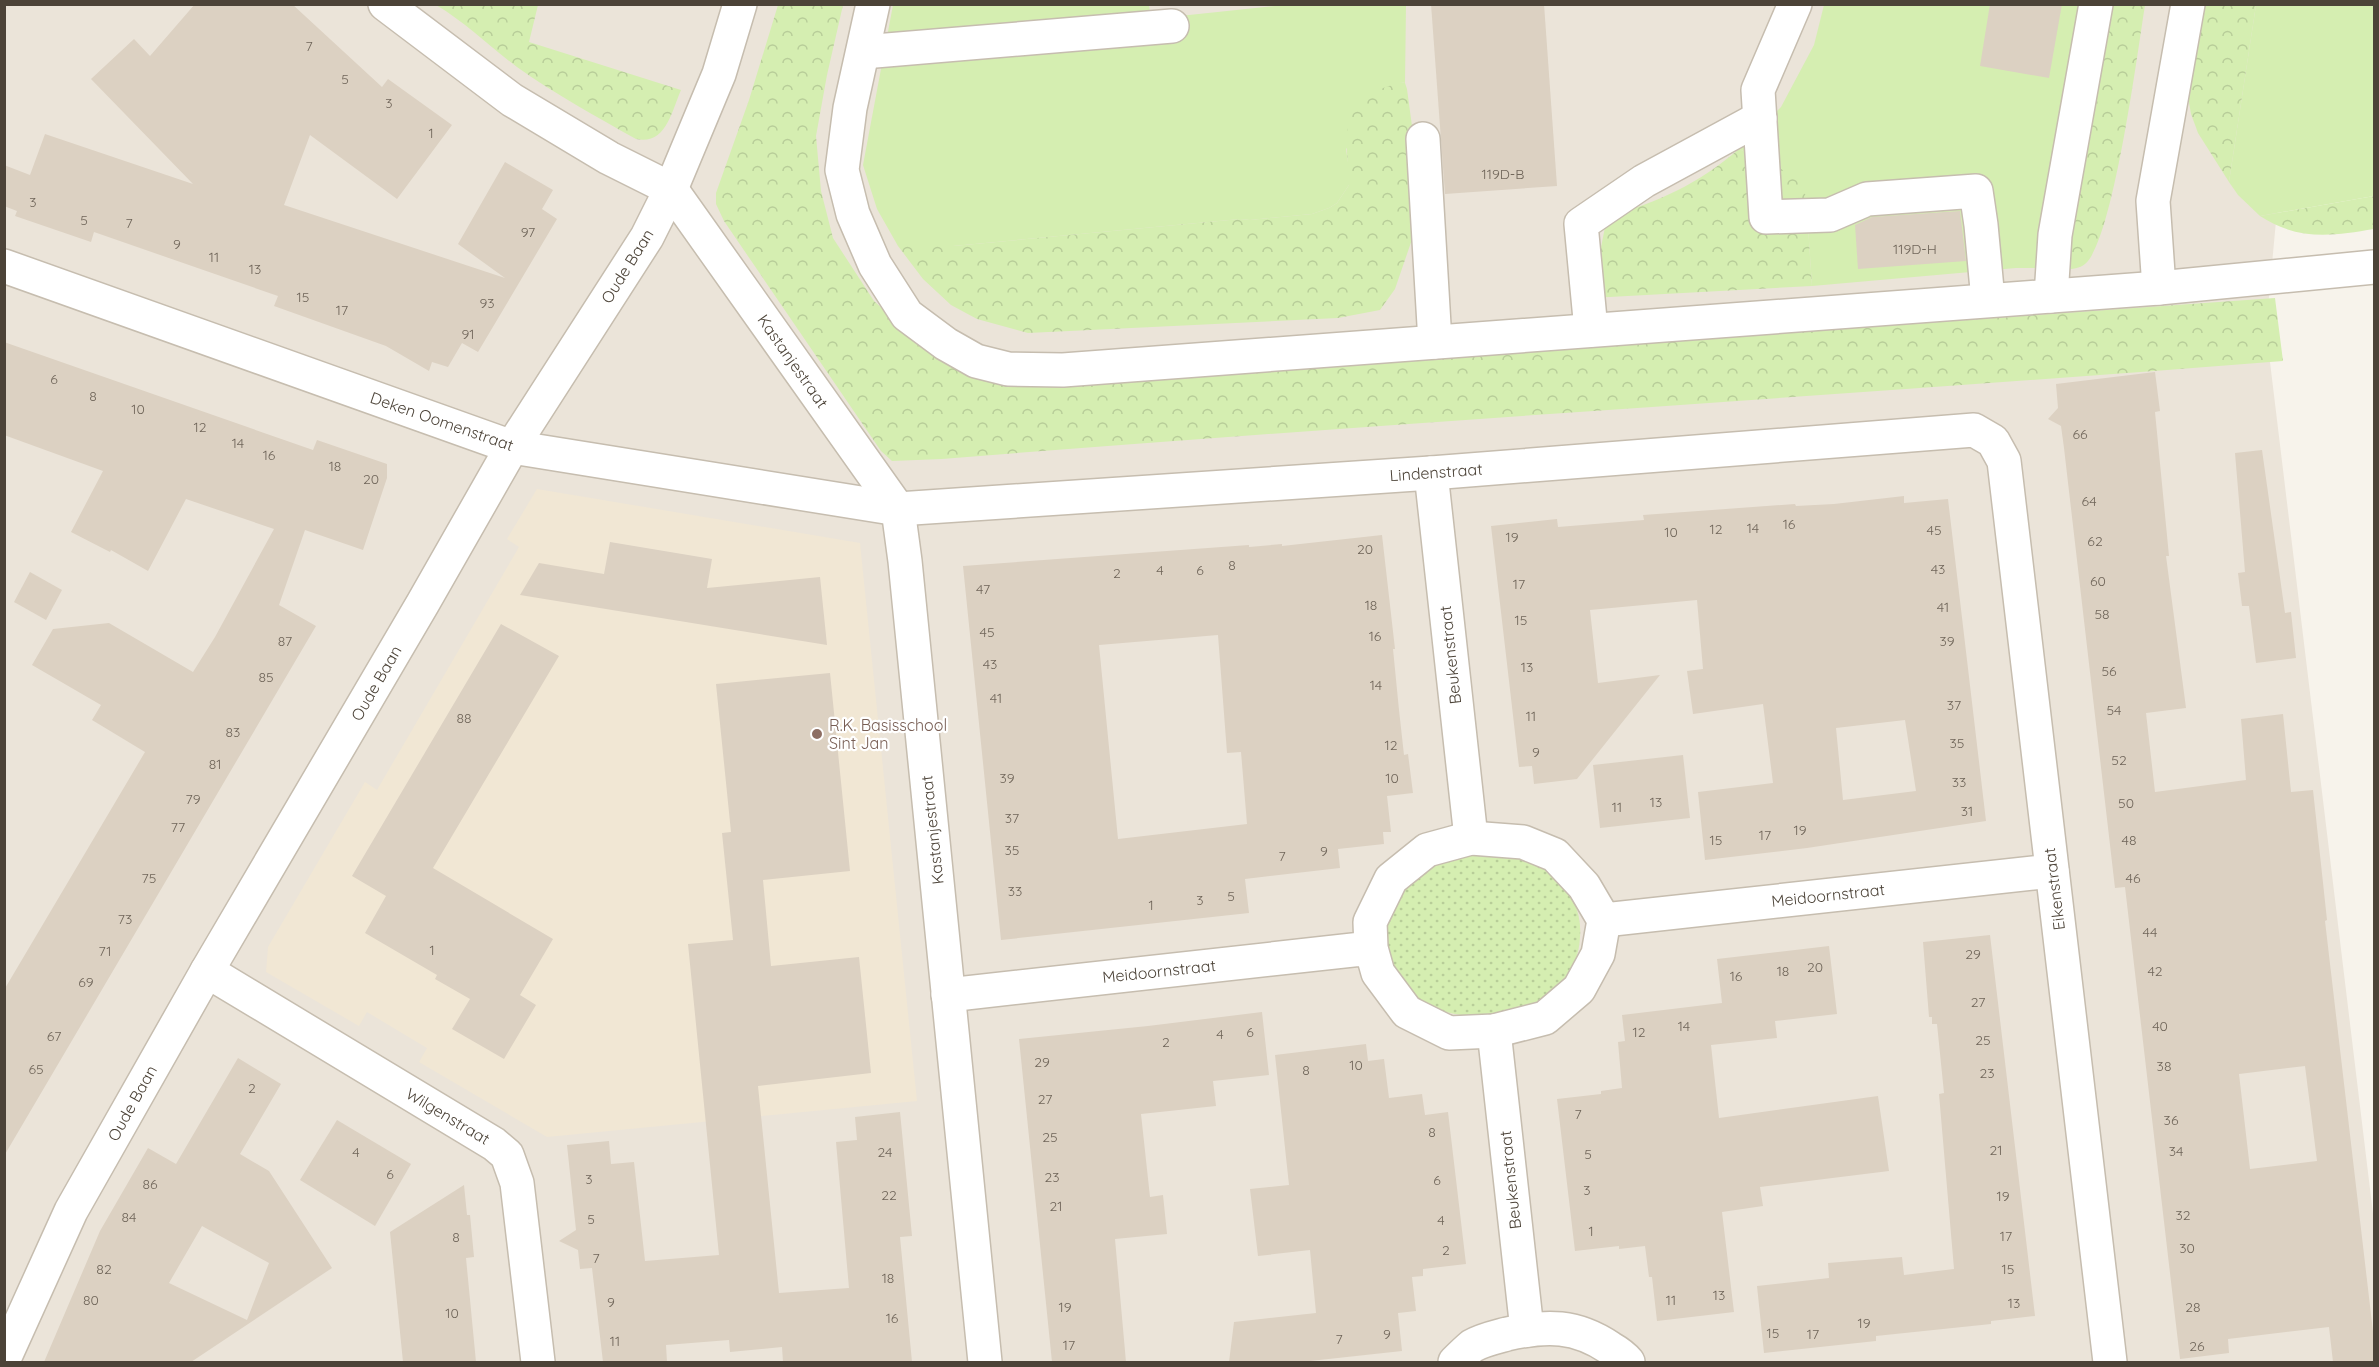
<svg xmlns="http://www.w3.org/2000/svg" width="2379" height="1367" font-family="Quicksand,sans-serif">
	<style>
		.residential { fill: #ebe4d9 }
		.education { fill: #f1e7d4 }
		.green { fill: #d5eeb1 }
		.forest { fill: url(#forest-crowns) }
		.park { fill: url(#park-dots) }
		.building { fill: #dcd1c2; fill-rule: evenodd }
		.lines { fill: none; stroke-linecap: round; stroke-linejoin: round }
		.minor-casing { stroke: #c6bdaf; stroke-width: 36 }
		.minor { stroke: #fff; stroke-width: 33 }
		.education-dot { fill: #8d6e63; stroke: #fff; stroke-width: 2 }
		.labels { text-anchor: middle; stroke-width: 4.5; stroke-linejoin: round; paint-order: stroke }
		.number-label { font-size: 14px; fill: #70665a }
		.street-label { font-size: 16px; fill: #4c4338; stroke: #fff }
		.education-label { font-size: 16px; fill: #785e54; stroke: #fff; text-anchor: start }
	</style>
	<defs>
		<pattern id="forest-crowns" width="20" height="18" patternUnits="userSpaceOnUse" patternTransform="scale(1.5)"><rect width="20" height="18" fill="#d5eeb1"/><path d="M2 6a3 3 0 1 1 6 0M12 15a3 3 0 1 1 6 0" fill="none" stroke="#b8cd99"/></pattern>
		<pattern id="park-dots" width="8" height="8" patternUnits="userSpaceOnUse" patternTransform="scale(1.5)"><rect width="8" height="8" fill="#d5eeb1"/><path d="M2 2h.1M6 6h.1" fill="none" stroke="#b8cd99" stroke-width="1.8" stroke-linecap="round"/></pattern>
	</defs>
	<rect width="100%" height="100%" fill="#f7f3eb"/>
	<polygon class="residential" points="5,5 2296,5 2266,329 2374,1222 2374,1362 5,1362"/>
	<polygon class="education" points="537,489 860,543 917,1101 547,1137 419,1062 427,1048 367,1012 359,1026 266,972 268,947 365,782 377,790 519,547 507,539"/>
	<g class="green">
		<polygon points="893,5 1149,5 1151,19 1285,5 1406,5 1405,83 1401,82 1346,149 1350,176 1349,185 1337,203 1329,208 1312,214 1250,220 1240,219 953,246 898,246 877,209 863,165"/>
		<polygon points="1824,5 2089,5 2040,268 2016,268 1812,286 1806,196 1774,165 1739,149 1781,107 1814,45"/>
		<polygon points="2256,5 2374,5 2374,196 2260,216 2238,195 2229,182"/>
	</g>
	<g class="forest">
		<path d="M 436,5 L 538,5 L 529,42 L 681,90 C 671,113 666,145 636,139 C 595,116 555,94 517,67 C 489,46 465,22 436,5 Z"/>
		<path d="M 778,5 L 843,5 L 827,75 L 816,136 L 821,191 L 833,238 L 874,301 L 932,354 L 985,374 L 1463,352 L 1771,334 L 2275,298 L 2283,361 C 1836,396 1389,423 942,459 L 892,461 L 881,451 L 724,221 L 716,204 L 716,193 L 749,100 Z"/>
		<path d="M 2089,5 L 2145,5 C 2138,49 2113,242 2085,264 C 2074,273 2053,268 2040,268 Z"/>
		<polygon points="2202,5 2256,5 2229,182 2198,133 2191,114 2186,85"/>
		<polygon points="1401,82 1405,83 1407,89 1414,141 1418,222 1395,289 1380,310 1338,318 1028,333 977,319 951,305 923,279 898,246 953,246 1240,219 1250,220 1312,214 1329,208 1337,203 1349,185 1346,137 1353,104 1362,95"/>
		<path d="M 1739,149 L 1775,165 L 1797,179 L 1806,196 L 1812,286 L 1591,298 L 1607,217 C 1660,201 1697,185 1739,149 Z"/>
		<path d="M 2374,196 L 2374,229 C 2332,236 2298,241 2260,216 Z"/>
	</g>
	<path class="park" d="M 1488,853 C 1503,855 1522,856 1537,863 C 1553,872 1565,886 1574,902 C 1579,913 1581,925 1580,937 C 1577,1016 1463,1039 1410,993 C 1405,988 1401,981 1397,974 C 1372,933 1394,886 1435,865 C 1452,857 1469,855 1488,853 Z"/>
	<g class="building">
		<polygon points="195,4 292,4 382,87 388,79 452,125 397,199 310,135 284,205 505,278 458,244 505,162 553,190 542,209 557,219 478,352 462,343 448,367 432,362 429,371 386,346 274,306 278,296 94,232 91,242 15,216 17,211 4,206 4,165 30,175 45,134 193,184 91,79 134,39 150,56"/>
		<polygon points="1431,4 1544,4 1557,186 1445,194"/>
		<polygon points="1990,4 2062,4 2049,78 1980,66"/>
		<polygon points="1960,211 1966,261 1858,269 1855,225 1872,217"/>
		<polygon points="4,342 313,450 317,440 387,464 387,478 363,550 305,530 279,605 316,626 4,1156 4,990 145,752 92,720 101,705 32,665 53,629 109,623 193,672 215,637 274,529 186,499 148,571 111,550 110,552 71,532 103,471 4,435"/>
		<path d="M 2155,372 L 2160,411 L 2155,412 L 2169,556 L 2166,556 L 2186,708 L 2146,713 L 2155,792 L 2246,780 L 2241,719 L 2283,714 L 2291,792 L 2313,790 L 2327,920 L 2325,921 L 2374,1340 L 2374,1362 L 2333,1362 L 2329,1327 L 2228,1339 L 2229,1353 L 2180,1359 L 2125,887 L 2115,888 L 2064,448 L 2061,426 L 2048,419 L 2058,408 L 2056,384 ZM 2305,1066 L 2317,1161 L 2250,1169 L 2239,1074 Z"/>
		<polygon points="2262,450 2285,613 2291,612 2296,658 2256,663 2249,606 2242,606 2238,573 2245,572 2235,453"/>
		<path d="M 1904,496 L 1904,503 L 1948,499 L 1986,821 L 1807,848 L 1705,860 L 1698,792 L 1773,783 L 1763,704 L 1693,714 L 1687,671 L 1703,669 L 1697,600 L 1590,610 L 1598,683 L 1660,675 L 1577,779 L 1534,784 L 1532,766 L 1519,767 L 1491,526 L 1557,519 L 1558,527 L 1644,520 L 1643,515 L 1795,504 L 1796,506 L 1834,504 ZM 1905,720 L 1916,791 L 1843,800 L 1836,728 Z"/>
		<path d="M 1382,535 L 1395,649 L 1393,649 L 1399,710 L 1404,755 L 1408,754 L 1413,793 L 1387,796 L 1391,832 L 1383,832 L 1384,844 L 1338,849 L 1340,868 L 1245,879 L 1249,913 L 1001,940 L 963,566 L 1249,545 L 1249,547 L 1282,544 L 1282,546 ZM 1218,635 L 1227,753 L 1241,752 L 1247,824 L 1118,839 L 1099,645 Z"/>
		<polygon points="610,542 712,559 707,588 820,577 827,645 520,595 539,563 604,574"/>
		<polygon points="30,572 62,590 46,620 14,602"/>
		<polygon points="501,624 559,656 433,868 553,939 520,995 536,1005 504,1059 452,1029 470,999 435,979 437,975 365,933 386,896 352,876"/>
		<polygon points="830,673 850,871 763,880 771,966 859,957 871,1073 758,1086 779,1293 849,1288 836,1142 857,1140 855,1117 900,1112 912,1236 900,1237 912,1362 783,1362 782,1347 730,1352 729,1340 666,1345 667,1362 603,1362 592,1268 580,1269 578,1250 559,1241 576,1230 567,1145 609,1141 611,1164 634,1162 645,1261 719,1255 688,944 733,940 722,833 731,832 716,684"/>
		<polygon points="1683,755 1690,818 1600,828 1593,765"/>
		<polygon points="1990,935 2035,1316 1991,1321 1991,1324 1876,1336 1876,1341 1764,1353 1757,1286 1829,1278 1828,1263 1902,1257 1904,1275 1954,1269 1939,1094 1944,1093 1937,1024 1932,1024 1932,1017 1929,1017 1923,942"/>
		<polygon points="1829,946 1837,1014 1775,1021 1777,1038 1711,1045 1719,1118 1878,1096 1889,1171 1760,1187 1763,1206 1722,1212 1734,1312 1657,1321 1652,1277 1649,1277 1645,1246 1619,1249 1619,1246 1575,1251 1557,1099 1601,1094 1601,1091 1622,1088 1618,1042 1625,1041 1622,1015 1722,1003 1717,959"/>
		<polygon points="1262,1012 1269,1075 1213,1081 1216,1106 1141,1114 1150,1197 1163,1195 1167,1234 1115,1239 1126,1362 1052,1362 1019,1039 1148,1026"/>
		<polygon points="1366,1044 1368,1061 1384,1059 1389,1098 1422,1094 1425,1115 1448,1112 1466,1264 1423,1269 1423,1276 1412,1277 1416,1311 1398,1313 1402,1351 1301,1362 1229,1362 1234,1322 1316,1313 1310,1250 1258,1256 1250,1189 1289,1185 1275,1055"/>
		<path d="M 238,1058 L 281,1084 L 240,1154 L 269,1171 L 332,1268 L 191,1362 L 44,1362 L 100,1231 L 148,1148 L 176,1164 ZM 202,1226 L 269,1263 L 247,1320 L 169,1283 Z"/>
		<polygon points="337,1120 411,1164 375,1226 300,1180"/>
		<polygon points="464,1185 467,1215 470,1215 474,1257 466,1258 476,1362 403,1362 390,1232"/>
	</g>
	<g class="lines">
		<g class="minor-casing">
			<g id="minor">
				<polyline points="385,4 512,100 609,158 671,189 898,509 905,561 985,1362"/>
				<polyline points="873,4 850,108 842,170 853,214 875,265 907,315 946,344 976,361 1008,369 1063,370 2159,288 2374,267"/>
				<polyline points="1795,4 1758,90 1766,217 1830,215 1867,199 1976,191 1981,225 1988,300"/>
				<polyline points="863,52 1172,26"/>
				<polyline points="1423,139 1435,342"/>
				<polyline points="4,266 512,447 898,509 1431,473 1974,430 1993,441 2004,461 2110,1362"/>
				<polyline points="2159,288 2153,201 2188,4"/>
				<polyline points="2051,296 2055,235 2096,4"/>
				<polyline points="1591,330 1581,224 1644,181 1760,118"/>
				<polyline points="1431,473 1471,838"/>
				<polyline points="1604,920 2052,871"/>
				<polyline points="207,971 494,1144 507,1155 517,1183 538,1362"/>
				<polyline points="948,995 1371,948 1378,973 1407,1012 1449,1033 1494,1031 1545,1018 1579,989 1598,954 1604,920 1584,886 1555,855 1523,842 1471,838 1427,850 1391,879 1370,922 1371,948"/>
				<polyline points="1494,1031 1527,1330"/>
				<polyline points="4,1359 71,1211 207,971 423,603 512,447 647,237 671,189 719,74 740,4"/>
				<path d="M 1455,1362 C 1460,1357 1466,1351 1472,1346 C 1482,1340 1496,1337 1507,1334 C 1547,1325 1576,1325 1610,1348 C 1617,1352 1623,1356 1628,1362"/>
			</g>
		</g>
		<use href="#minor" class="minor"/>
	</g>
	<circle class="education-dot" cx="817" cy="734" r="6"/>
	<g class="labels">
		<g class="number-label">
			<text x="309" y="51">7</text>
			<text x="345" y="84">5</text>
			<text x="389" y="108">3</text>
			<text x="431" y="138">1</text>
			<text x="1503" y="179">119D-B</text>
			<text x="33" y="207">3</text>
			<text x="84" y="225">5</text>
			<text x="129" y="228">7</text>
			<text x="528" y="237">97</text>
			<text x="177" y="249">9</text>
			<text x="1915" y="254">119D-H</text>
			<text x="214" y="262">11</text>
			<text x="255" y="274">13</text>
			<text x="303" y="302">15</text>
			<text x="487" y="308">93</text>
			<text x="342" y="315">17</text>
			<text x="468" y="339">91</text>
			<text x="54" y="384">6</text>
			<text x="93" y="401">8</text>
			<text x="138" y="414">10</text>
			<text x="200" y="432">12</text>
			<text x="2080" y="439">66</text>
			<text x="238" y="448">14</text>
			<text x="269" y="460">16</text>
			<text x="335" y="471">18</text>
			<text x="371" y="484">20</text>
			<text x="2089" y="506">64</text>
			<text x="1789" y="529">16</text>
			<text x="1753" y="533">14</text>
			<text x="1716" y="534">12</text>
			<text x="1934" y="535">45</text>
			<text x="1671" y="537">10</text>
			<text x="1512" y="542">19</text>
			<text x="2095" y="546">62</text>
			<text x="1365" y="554">20</text>
			<text x="1232" y="570">8</text>
			<text x="1938" y="574">43</text>
			<text x="1160" y="575">4</text>
			<text x="1200" y="575">6</text>
			<text x="1117" y="578">2</text>
			<text x="2098" y="586">60</text>
			<text x="1519" y="589">17</text>
			<text x="983" y="594">47</text>
			<text x="1371" y="610">18</text>
			<text x="1943" y="612">41</text>
			<text x="2102" y="619">58</text>
			<text x="1521" y="625">15</text>
			<text x="987" y="637">45</text>
			<text x="1375" y="641">16</text>
			<text x="285" y="646">87</text>
			<text x="1947" y="646">39</text>
			<text x="990" y="669">43</text>
			<text x="1527" y="672">13</text>
			<text x="2109" y="676">56</text>
			<text x="266" y="682">85</text>
			<text x="1376" y="690">14</text>
			<text x="996" y="703">41</text>
			<text x="1954" y="710">37</text>
			<text x="2114" y="715">54</text>
			<text x="1531" y="721">11</text>
			<text x="464" y="723">88</text>
			<text x="233" y="737">83</text>
			<text x="1957" y="748">35</text>
			<text x="1391" y="750">12</text>
			<text x="1536" y="757">9</text>
			<text x="2119" y="765">52</text>
			<text x="215" y="769">81</text>
			<text x="1007" y="783">39</text>
			<text x="1392" y="783">10</text>
			<text x="1959" y="787">33</text>
			<text x="193" y="804">79</text>
			<text x="1656" y="807">13</text>
			<text x="2126" y="808">50</text>
			<text x="1617" y="812">11</text>
			<text x="1967" y="816">31</text>
			<text x="1012" y="823">37</text>
			<text x="178" y="832">77</text>
			<text x="1800" y="835">19</text>
			<text x="1765" y="840">17</text>
			<text x="1716" y="845">15</text>
			<text x="2129" y="845">48</text>
			<text x="1012" y="855">35</text>
			<text x="1324" y="856">9</text>
			<text x="1282" y="861">7</text>
			<text x="149" y="883">75</text>
			<text x="2133" y="883">46</text>
			<text x="1015" y="896">33</text>
			<text x="1231" y="901">5</text>
			<text x="1200" y="905">3</text>
			<text x="1151" y="910">1</text>
			<text x="125" y="924">73</text>
			<text x="2150" y="937">44</text>
			<text x="432" y="955">1</text>
			<text x="105" y="956">71</text>
			<text x="1973" y="959">29</text>
			<text x="1815" y="972">20</text>
			<text x="1783" y="976">18</text>
			<text x="2155" y="976">42</text>
			<text x="1736" y="981">16</text>
			<text x="86" y="987">69</text>
			<text x="1978" y="1007">27</text>
			<text x="1684" y="1031">14</text>
			<text x="2160" y="1031">40</text>
			<text x="1250" y="1037">6</text>
			<text x="1639" y="1037">12</text>
			<text x="1220" y="1039">4</text>
			<text x="54" y="1041">67</text>
			<text x="1983" y="1045">25</text>
			<text x="1166" y="1047">2</text>
			<text x="1042" y="1067">29</text>
			<text x="1356" y="1070">10</text>
			<text x="2164" y="1071">38</text>
			<text x="36" y="1074">65</text>
			<text x="1306" y="1075">8</text>
			<text x="1987" y="1078">23</text>
			<text x="252" y="1093">2</text>
			<text x="1045" y="1104">27</text>
			<text x="1578" y="1119">7</text>
			<text x="2171" y="1125">36</text>
			<text x="1432" y="1137">8</text>
			<text x="1050" y="1142">25</text>
			<text x="1996" y="1155">21</text>
			<text x="2176" y="1156">34</text>
			<text x="356" y="1157">4</text>
			<text x="885" y="1157">24</text>
			<text x="1588" y="1159">5</text>
			<text x="390" y="1179">6</text>
			<text x="1052" y="1182">23</text>
			<text x="589" y="1184">3</text>
			<text x="1437" y="1185">6</text>
			<text x="150" y="1189">86</text>
			<text x="1587" y="1195">3</text>
			<text x="889" y="1200">22</text>
			<text x="2003" y="1201">19</text>
			<text x="1056" y="1211">21</text>
			<text x="2183" y="1220">32</text>
			<text x="129" y="1222">84</text>
			<text x="591" y="1224">5</text>
			<text x="1441" y="1225">4</text>
			<text x="1591" y="1236">1</text>
			<text x="2006" y="1241">17</text>
			<text x="456" y="1242">8</text>
			<text x="2187" y="1253">30</text>
			<text x="1446" y="1255">2</text>
			<text x="596" y="1263">7</text>
			<text x="104" y="1274">82</text>
			<text x="2008" y="1274">15</text>
			<text x="888" y="1283">18</text>
			<text x="1719" y="1300">13</text>
			<text x="91" y="1305">80</text>
			<text x="1671" y="1305">11</text>
			<text x="611" y="1307">9</text>
			<text x="2014" y="1308">13</text>
			<text x="1065" y="1312">19</text>
			<text x="2193" y="1312">28</text>
			<text x="452" y="1318">10</text>
			<text x="892" y="1323">16</text>
			<text x="1864" y="1328">19</text>
			<text x="1773" y="1338">15</text>
			<text x="1387" y="1339">9</text>
			<text x="1813" y="1339">17</text>
			<text x="1339" y="1344">7</text>
			<text x="615" y="1346">11</text>
			<text x="1069" y="1350">17</text>
			<text x="2197" y="1351">26</text>
		</g>
		<g class="street-label">
			<text transform="translate(627 266) rotate(-58)" y="6">Oude Baan</text>
			<text transform="translate(793 361) rotate(55)" y="6">Kastanjestraat</text>
			<text transform="translate(442 421) rotate(19)" y="6">Deken Oomenstraat</text>
			<text transform="translate(1436 472) rotate(-4)" y="6">Lindenstraat</text>
			<text transform="translate(1450 655) rotate(-96)" y="6">Beukenstraat</text>
			<text transform="translate(376 683) rotate(-60)" y="6">Oude Baan</text>
			<text transform="translate(932 830) rotate(-96)" y="6">Kastanjestraat</text>
			<text transform="translate(2054 889) rotate(-97)" y="6">Eikenstraat</text>
			<text transform="translate(1828 895) rotate(-6)" y="6">Meidoornstraat</text>
			<text transform="translate(1159 971) rotate(-6)" y="6">Meidoornstraat</text>
			<text transform="translate(132 1103) rotate(-61)" y="6">Oude Baan</text>
			<text transform="translate(448 1116) rotate(31)" y="6">Wilgenstraat</text>
			<text transform="translate(1510 1180) rotate(-96)" y="6">Beukenstraat</text>
		</g>
		<g class="education-label">
			<text x="829" y="731">R.K. Basisschool<tspan x="829" dy="18">Sint Jan</tspan></text>
		</g>
	</g>
	<rect width="2379" height="1367" fill="none" stroke="#4c4338" stroke-width="12"/>
</svg>
